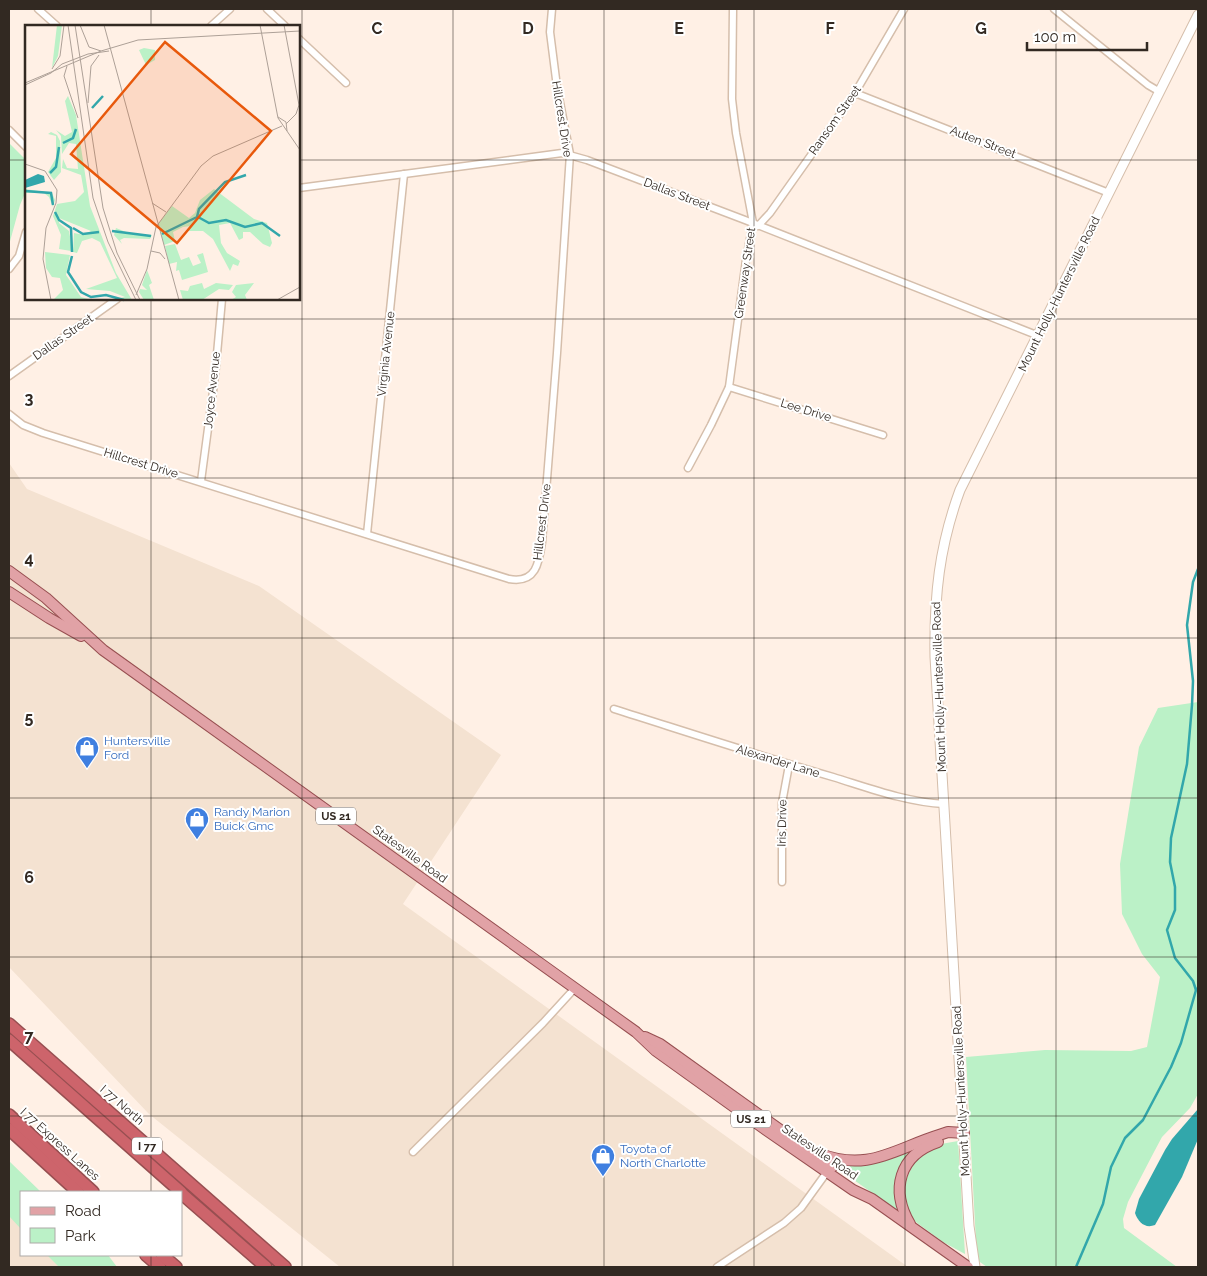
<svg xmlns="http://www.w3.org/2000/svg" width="1207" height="1276" font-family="Raleway,sans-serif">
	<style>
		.commercial { fill: #f4e2d1 }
		.green { fill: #bbf1c7 }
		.water { fill: #32a7ab }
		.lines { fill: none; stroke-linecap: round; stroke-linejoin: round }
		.stream { stroke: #32a7ab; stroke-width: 2.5 }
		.minor-casing { stroke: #d5beab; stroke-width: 9 }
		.secondary-casing { stroke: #d5beab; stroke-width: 11 }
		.primary-casing { stroke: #974f51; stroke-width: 12 }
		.motorway-casing { stroke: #974f51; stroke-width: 14 }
		.minor { stroke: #fff; stroke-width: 6 }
		.secondary { stroke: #fff; stroke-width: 9 }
		.primary { stroke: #e1a2a6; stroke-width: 10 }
		.motorway { stroke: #cd646b; stroke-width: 11 }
		.grid { fill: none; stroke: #322922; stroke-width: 1; stroke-opacity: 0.55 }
		.labels { text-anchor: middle; stroke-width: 4; stroke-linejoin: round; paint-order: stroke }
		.shield { fill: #fff; stroke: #706964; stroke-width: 1 }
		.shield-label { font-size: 11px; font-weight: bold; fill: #322922 }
		.street-label { font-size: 12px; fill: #322922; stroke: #fff }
		.shop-label { font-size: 12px; fill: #366cbe; stroke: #fff; text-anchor: start }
		.inset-river { fill: none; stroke: #32a7ab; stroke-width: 2.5 }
		.inset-road { fill: none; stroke: #ada097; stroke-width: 1 }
		.view { fill: #e8590c; fill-opacity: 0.15; stroke: #e8590c; stroke-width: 2.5 }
		.inset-edge { fill: none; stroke: #322922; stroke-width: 2.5 }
		.grid-label { font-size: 16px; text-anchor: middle; font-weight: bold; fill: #322922; stroke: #fff; stroke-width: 4; stroke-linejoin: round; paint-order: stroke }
	</style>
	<rect width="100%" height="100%" fill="#fff0e5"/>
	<g class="commercial">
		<polygon points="9,463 27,489 259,586 501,755 403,904 908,1267 340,1267 149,1114 9,967"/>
		<polygon points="9,1204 21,1215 21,1255 66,1255 80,1267 9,1267"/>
	</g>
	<g class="green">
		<polygon points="9,143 26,160 26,191 20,205 9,245"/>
		<polygon points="1198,702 1198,1094 1190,1108 1162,1137 1154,1152 1128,1202 1123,1219 1124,1228 1177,1267 987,1267 977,1260 966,1057 1045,1050 1131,1051 1147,1047 1160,977 1142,954 1122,914 1120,864 1139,747 1158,708"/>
		<polygon points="958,1141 965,1254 943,1242 913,1220 908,1214 903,1187 914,1162 925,1152 941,1144"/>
		<polygon points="923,1144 904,1165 902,1214 820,1156 837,1163"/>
		<polygon points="9,1161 41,1192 21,1192 21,1229 9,1216"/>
		<polygon points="47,1255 108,1255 117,1267 59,1267"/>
	</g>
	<path class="water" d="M 1198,1109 L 1198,1139 L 1182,1177 L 1155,1225 C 1145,1229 1138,1222 1135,1213 L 1139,1199 L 1165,1150 L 1172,1139 Z"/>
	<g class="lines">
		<g class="stream">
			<polyline points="1196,990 1193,981 1175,958 1167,930 1175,910 1175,887 1170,862 1171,838 1187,764 1192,705 1193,681 1187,625 1193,582 1198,569"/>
			<polyline points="1076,1267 1103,1204 1111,1167 1125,1138 1143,1120 1171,1067 1181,1043 1196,990 1198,988"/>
		</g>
		<g class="minor-casing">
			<g id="minor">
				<polyline points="38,9 57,26"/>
				<polyline points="267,9 285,26"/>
				<polyline points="1054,9 1148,85 1160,92"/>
				<polyline points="211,26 230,9"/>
				<polyline points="299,39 346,83"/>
				<polyline points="855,93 1109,193"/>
				<polyline points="9,130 26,147"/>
				<polyline points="299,188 562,153 587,160 745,220 1039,336"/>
				<polyline points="758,226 770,213 855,93 904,9"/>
				<polyline points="9,269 19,256 26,232"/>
				<polyline points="9,376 117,299"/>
				<polyline points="729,387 883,435"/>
				<path d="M 9,414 L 23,425 L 43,433 L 509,579 C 536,584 539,563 542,542 L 557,353 L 570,154 L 557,87 L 550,32 L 552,9"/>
				<polyline points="688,468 711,425 729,387 746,260 753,223 736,133 732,99 733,9"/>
				<polyline points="201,481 215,376 222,299"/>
				<polyline points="367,534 404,174"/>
				<path d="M 614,709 C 687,732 760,756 833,777 C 869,788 906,802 944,804"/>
				<polyline points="782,882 782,803 789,765"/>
				<polyline points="413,1152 543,1023 575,988"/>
				<polyline points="717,1267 784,1223 801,1208 827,1172"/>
			</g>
		</g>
		<g class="secondary-casing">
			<path id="secondary" d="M 975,1267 L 969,1226 L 935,657 C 934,597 939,547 960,490 L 1198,15"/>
		</g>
		<g class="primary-casing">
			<g id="primary">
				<polyline points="9,571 46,598 103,650 636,1032 656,1051 766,1130 853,1190 872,1199 968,1267"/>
				<polyline points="9,592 49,618 81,636"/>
				<polyline points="645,1037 660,1044 832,1167"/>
				<path d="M 818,1153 C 868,1173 894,1149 939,1135 L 948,1132 L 964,1133"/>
				<path d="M 910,1224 C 890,1190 899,1155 938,1142"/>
			</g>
		</g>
		<g class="motorway-casing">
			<g id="motorway">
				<polyline points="9,1024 285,1267"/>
				<polyline points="9,1040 181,1192"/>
				<polyline points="9,1115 93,1192"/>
				<polyline points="9,1129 78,1192"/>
				<polyline points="181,1193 266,1267"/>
				<polyline points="146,1255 160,1267"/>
				<polyline points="162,1255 176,1267"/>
			</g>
		</g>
		<use href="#minor" class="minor"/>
		<use href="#secondary" class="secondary"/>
		<use href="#primary" class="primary"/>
		<use href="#motorway" class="motorway"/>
	</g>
	<path class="grid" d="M 151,9 L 151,26M 302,9 L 302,1267M 453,9 L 453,1267M 604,9 L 604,1267M 754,9 L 754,1267M 905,9 L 905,1267M 1056,9 L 1056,1267M 9,160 L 26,160M 299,160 L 1198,160M 151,299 L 151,1192M 9,319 L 1198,319M 9,478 L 1198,478M 9,638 L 1198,638M 9,798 L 1198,798M 9,957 L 1198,957M 9,1116 L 1198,1116M 151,1255 L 151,1267"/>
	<defs>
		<g id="shop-pin" transform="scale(1.25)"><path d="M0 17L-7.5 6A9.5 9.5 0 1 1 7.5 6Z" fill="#3f7fe0" stroke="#fff"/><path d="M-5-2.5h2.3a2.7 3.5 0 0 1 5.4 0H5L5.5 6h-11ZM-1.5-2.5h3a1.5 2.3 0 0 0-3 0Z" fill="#fff"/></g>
	</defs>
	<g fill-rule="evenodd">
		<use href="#shop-pin" x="87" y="748"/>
		<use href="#shop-pin" x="197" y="819"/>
		<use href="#shop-pin" x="603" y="1156"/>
	</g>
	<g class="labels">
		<g class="shield">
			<rect x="316" y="807.5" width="40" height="17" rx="4"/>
			<rect x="731" y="1110.5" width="40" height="17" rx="4"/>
			<rect x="132" y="1137.5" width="30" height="17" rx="4"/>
		</g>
		<g class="shield-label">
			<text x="336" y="820">US 21</text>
			<text x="751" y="1123">US 21</text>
			<text x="147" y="1150">I 77</text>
		</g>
		<g class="street-label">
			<text transform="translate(562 119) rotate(81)" y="4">Hillcrest Drive</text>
			<text transform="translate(835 120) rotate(-55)" y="4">Ransom Street</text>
			<text transform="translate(983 142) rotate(21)" y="4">Auten Street</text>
			<text transform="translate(677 194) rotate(21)" y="4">Dallas Street</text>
			<text transform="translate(745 273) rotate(-82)" y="4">Greenway Street</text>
			<text transform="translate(1059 294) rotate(-64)" y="4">Mount Holly-Huntersville Road</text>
			<text transform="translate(63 337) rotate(-35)" y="4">Dallas Street</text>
			<text transform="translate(386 354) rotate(-84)" y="4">Virginia Avenue</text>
			<text transform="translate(212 390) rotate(-84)" y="4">Joyce Avenue</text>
			<text transform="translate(806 410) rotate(17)" y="4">Lee Drive</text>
			<text transform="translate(141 463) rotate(17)" y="4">Hillcrest Drive</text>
			<text transform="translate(542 522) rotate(-83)" y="4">Hillcrest Drive</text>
			<text transform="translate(939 687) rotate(-92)" y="4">Mount Holly-Huntersville Road</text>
			<text transform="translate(778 761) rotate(17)" y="4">Alexander Lane</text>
			<text transform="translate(782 823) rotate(-89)" y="4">Iris Drive</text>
			<text transform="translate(410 854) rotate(36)" y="4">Statesville Road</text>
			<text transform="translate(961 1091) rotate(-93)" y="4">Mount Holly-Huntersville Road</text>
			<text transform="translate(122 1105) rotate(41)" y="4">I 77 North</text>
			<text transform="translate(60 1144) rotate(42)" y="4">I 77 Express Lanes</text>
			<text transform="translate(820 1152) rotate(34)" y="4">Statesville Road</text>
		</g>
		<g class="shop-label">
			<text x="104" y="745">Huntersville<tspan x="104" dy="14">Ford</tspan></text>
			<text x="214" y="816">Randy Marion<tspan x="214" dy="14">Buick Gmc</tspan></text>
			<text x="620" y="1153">Toyota of<tspan x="620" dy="14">North Charlotte</tspan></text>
		</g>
	</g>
	<g transform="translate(25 25)">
		<rect width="275" height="275" fill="#fff0e5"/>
		<path d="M 32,0 L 37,0 L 33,31 L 27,43 ZM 119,23 L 130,25 L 130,35 L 121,40 L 114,25 ZM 43,71 L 51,90 L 65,181 L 91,248 L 107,275 L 82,275 L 100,272 L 85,266 L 61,264 L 92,253 L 75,217 L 67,213 L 57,216 L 52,228 L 48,227 L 49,208 L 59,210 L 66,206 L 34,193 L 34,198 L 44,206 L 46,217 L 46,226 L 34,224 L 36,210 L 28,191 L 32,179 L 50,176 L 59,167 L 56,150 L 37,143 L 38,134 L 42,143 L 53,144 L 51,119 L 44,118 L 37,129 L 36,111 L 31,105 L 40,111 L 47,107 L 40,76 ZM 26,107 L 32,110 L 35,116 L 36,147 L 29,155 L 23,147 L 31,133 L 31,111 L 23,109 ZM 0,164 L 27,168 L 30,175 L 28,182 L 24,172 L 19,168 L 1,168 L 0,171 ZM 189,164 L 229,194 L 242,198 L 247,218 L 245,222 L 238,219 L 225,207 L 218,207 L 218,213 L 214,215 L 205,198 L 194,200 L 196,218 L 202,228 L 215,236 L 213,241 L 208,239 L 205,246 L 188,214 L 178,206 L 163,206 L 166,201 L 158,202 L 148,207 L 150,216 L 139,220 L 133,199 L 147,181 L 164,193 L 170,188 L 175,175 ZM 91,203 L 106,209 L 127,210 L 125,214 L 99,213 L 95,215 L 97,219 L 89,210 ZM 150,219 L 156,235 L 164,232 L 168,241 L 176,238 L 172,230 L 178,228 L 183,247 L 157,255 L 154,245 L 151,246 L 152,237 L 144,239 L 140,221 ZM 20,227 L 45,230 L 41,250 L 56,272 L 67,275 L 28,275 L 38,265 L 35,253 L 27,252 L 21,243 ZM 122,245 L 127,258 L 124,260 L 129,275 L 119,275 L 114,267 L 115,264 L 122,265 L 117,260 ZM 177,258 L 179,264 L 191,258 L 208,260 L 204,265 L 194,264 L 177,275 L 158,275 L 155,265 L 163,266 L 165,261 ZM 229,258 L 220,270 L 222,275 L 206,275 L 211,272 L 207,267 L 211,260 Z" fill="#bbf1c7"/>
		<path d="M 13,149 L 19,151 L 20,157 L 0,163 L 0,155 Z" fill="#32a7ab"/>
		<path class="inset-river" d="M 67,83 L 78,71M 38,118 L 48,113 L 51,104M 25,148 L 31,142 L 34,122M 0,166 L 26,168 L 28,180M 30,187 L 34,195 L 46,203 L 47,227M 173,192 L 184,198 L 201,195 L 220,202 L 237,198 L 255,211M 48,203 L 58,209 L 74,207M 87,206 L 126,211M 137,209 L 172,192 L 174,184 L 200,157 L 221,150M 47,231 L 43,247 L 56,267 L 66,272 L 81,270 L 99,275"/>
		<path class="inset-road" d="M 43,0 L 68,173 L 83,217 L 111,275M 50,0 L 78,183 L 92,228 L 115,275M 55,0 L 64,22 L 76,26M 79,0 L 154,275M 235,0 L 253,93 L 275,125M 259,0 L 274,80 L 271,89 L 261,99M 42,41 L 39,51 L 53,93M 27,44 L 35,31 L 39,0M 0,58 L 76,26 L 113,15 L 275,6M 0,60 L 26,48 L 37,39 L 63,29 L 84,26M 63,78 L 66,41 L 74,30M 253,92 L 261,97 L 262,106M 0,114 L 0,139M 0,139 L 20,146 L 32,165 L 31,178 L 21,203 L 18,234 L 26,275M 127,178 L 141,187M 126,226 L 135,228 L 140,234M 111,270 L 122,244 L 131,202 L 176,141 L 188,131 L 257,101M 252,275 L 275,262"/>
		<path class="view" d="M 140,17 L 246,106 L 152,218 L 46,129 Z"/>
		<rect width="275" height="275" class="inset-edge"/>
	</g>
	<g class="grid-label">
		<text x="377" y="34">C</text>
		<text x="528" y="34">D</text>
		<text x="679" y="34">E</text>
		<text x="830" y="34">F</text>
		<text x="981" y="34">G</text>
		<text x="29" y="404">3</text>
		<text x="29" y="564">4</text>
		<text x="29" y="723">5</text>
		<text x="29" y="883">6</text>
		<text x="29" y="1042">7</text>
	</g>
	<rect width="1207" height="1276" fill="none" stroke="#322922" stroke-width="20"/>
	<rect x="20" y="1191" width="162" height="65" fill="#ffffff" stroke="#ada9a7"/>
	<rect x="30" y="1207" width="25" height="8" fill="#e1a2a6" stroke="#ada9a7"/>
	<text x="65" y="1216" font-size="15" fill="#322922">Road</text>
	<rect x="30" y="1228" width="25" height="15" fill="#bbf1c7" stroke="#ada9a7"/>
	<text x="65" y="1241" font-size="15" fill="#322922">Park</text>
	<path d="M1027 42v8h120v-8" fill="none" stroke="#322922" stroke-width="2.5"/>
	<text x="1034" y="42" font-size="15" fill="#322922" stroke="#ffffff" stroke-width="4" paint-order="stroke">100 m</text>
</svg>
